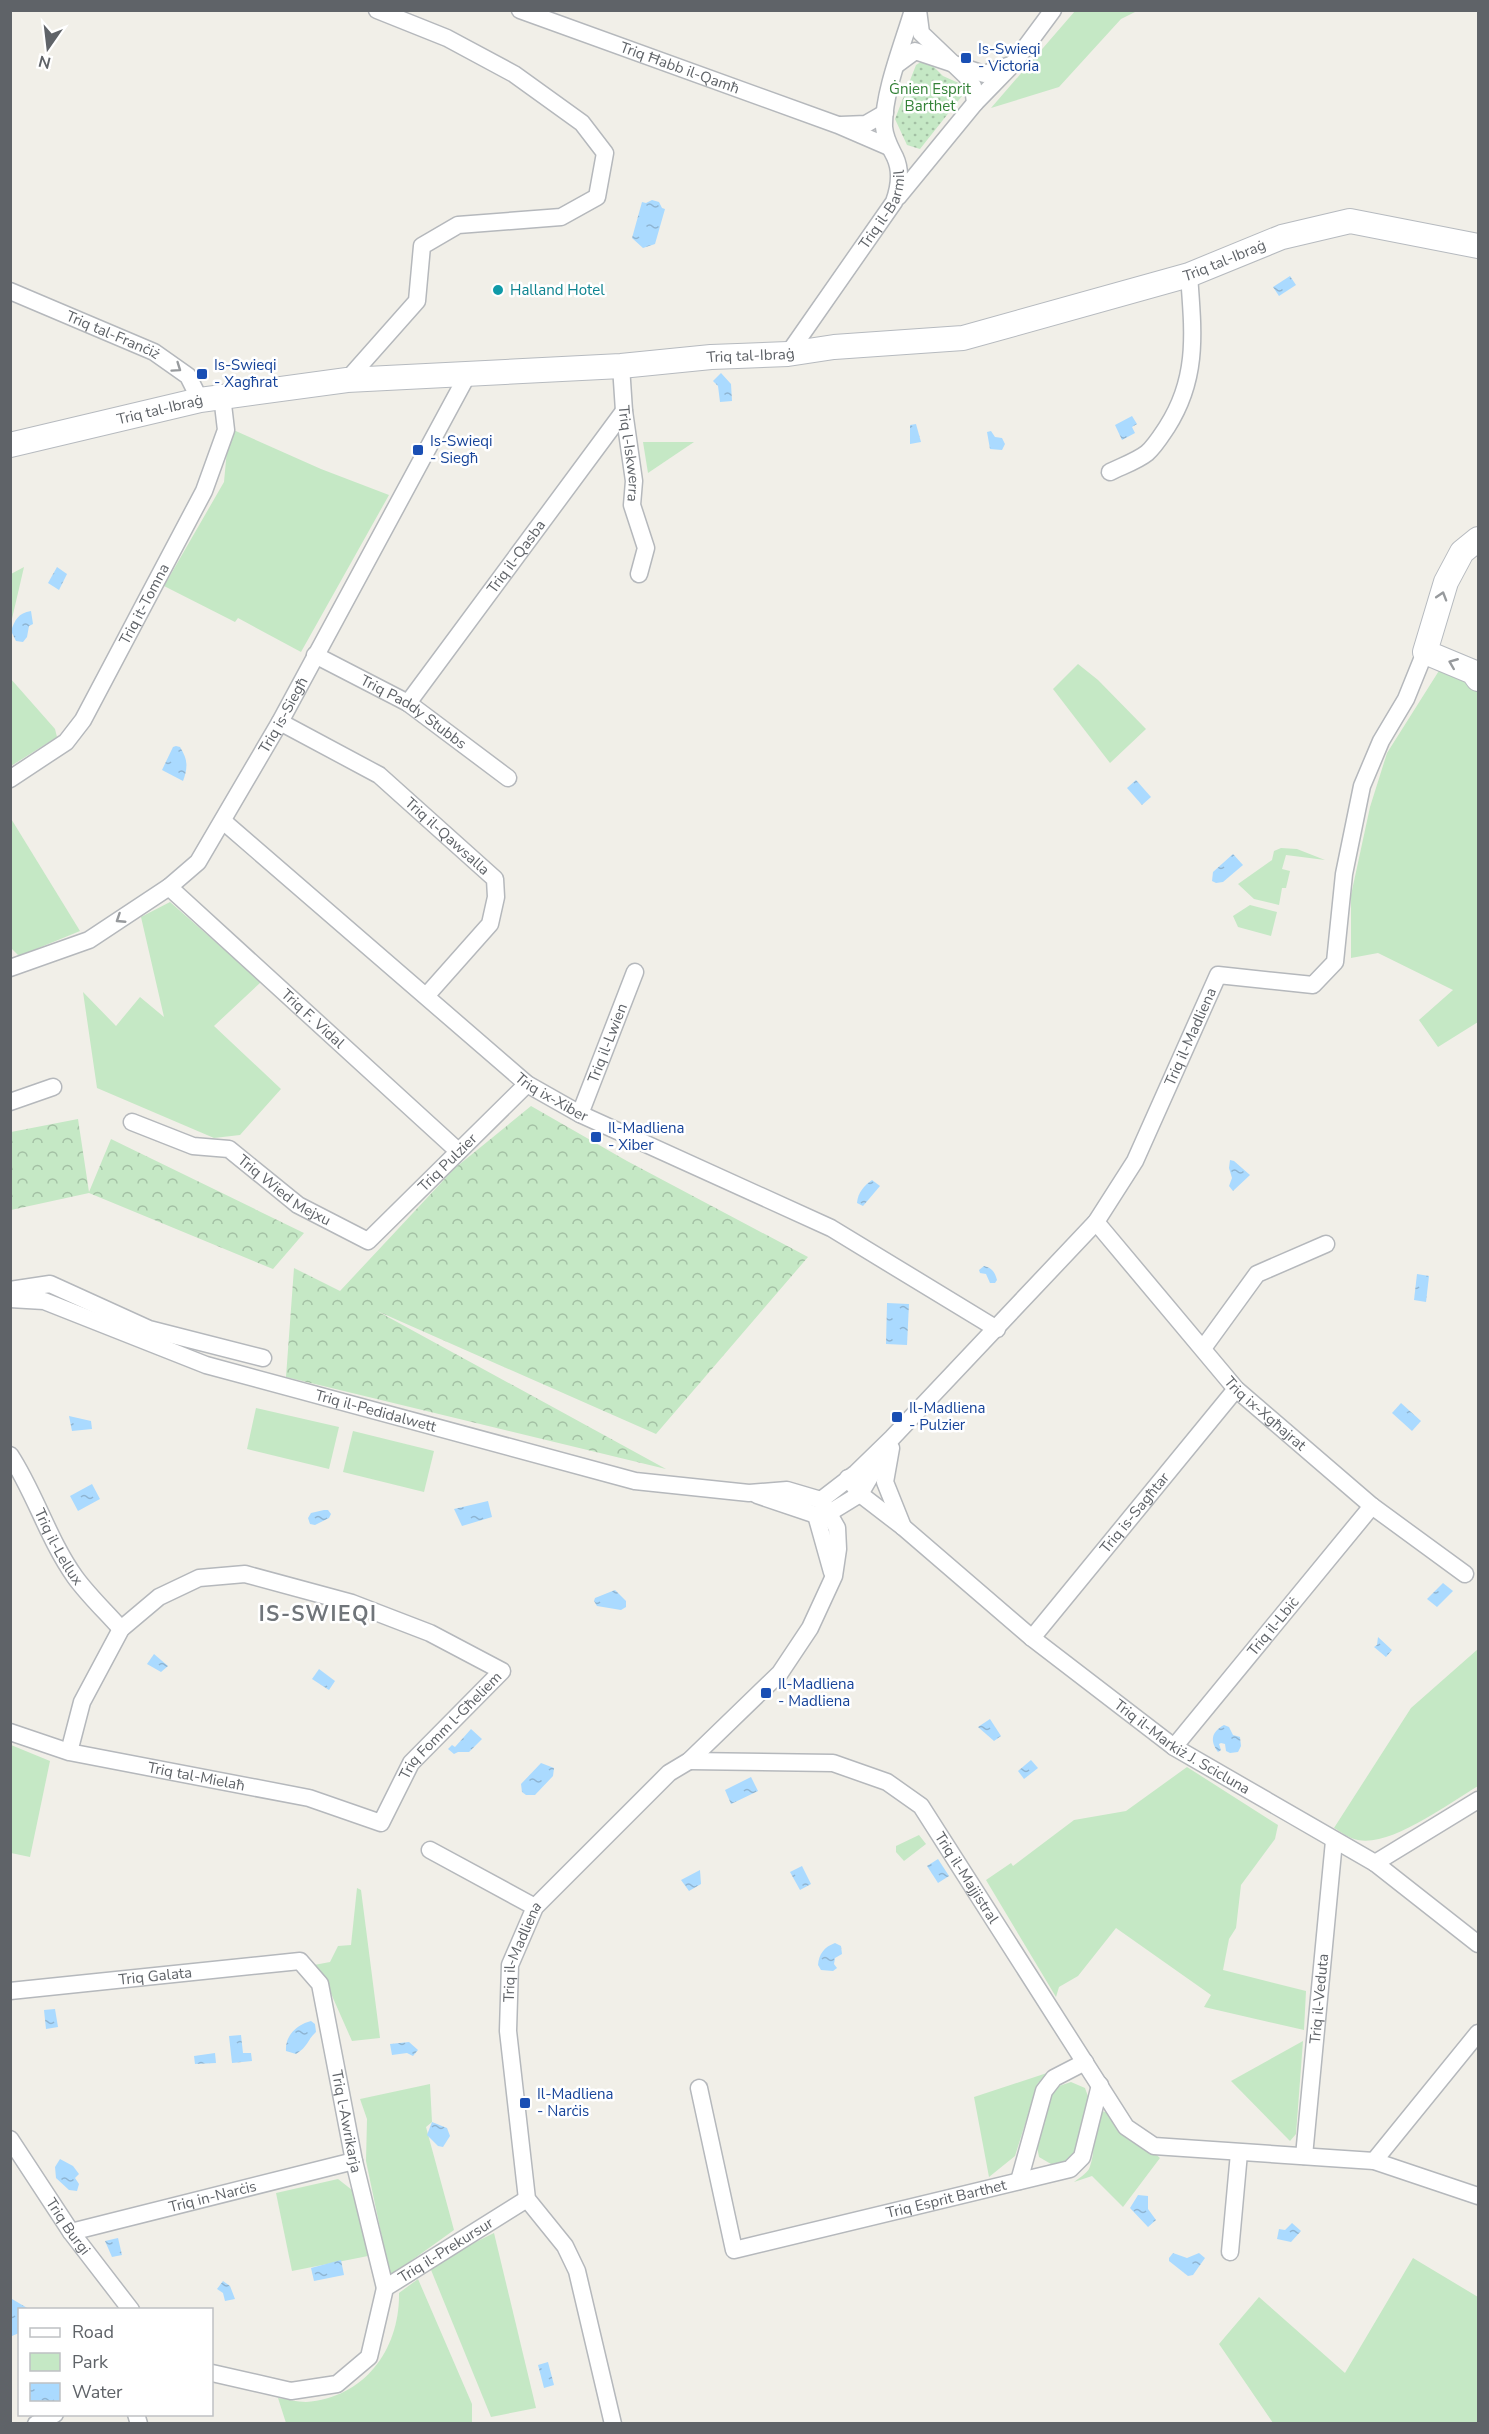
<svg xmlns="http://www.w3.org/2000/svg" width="1489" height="2434" font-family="'Nunito Sans',sans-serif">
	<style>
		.green { fill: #c5e8c5 }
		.forest { fill: url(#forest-crowns) }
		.park { fill: url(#park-dots) }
		.water { fill: url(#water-ripples) }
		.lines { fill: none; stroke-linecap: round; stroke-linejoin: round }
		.street-casing { stroke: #b5b8bc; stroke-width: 19 }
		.secondary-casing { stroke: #b6babf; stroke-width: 26 }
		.street { stroke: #fff; stroke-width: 16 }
		.secondary { stroke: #fff; stroke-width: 24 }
		.oneway { stroke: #979a9d }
		.transit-dot { fill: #1a4fb4; stroke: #fff; stroke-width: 2 }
		.culture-dot { fill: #0f9aa8; stroke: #fff; stroke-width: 2 }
		.labels { text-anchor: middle; stroke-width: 5; stroke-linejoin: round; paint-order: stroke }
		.transit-label { font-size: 15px; fill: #164399; stroke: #fff; text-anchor: start }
		.street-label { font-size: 15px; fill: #5f6368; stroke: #fff }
		.park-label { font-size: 15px; fill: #348238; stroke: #fff }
		.culture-label { font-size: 15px; fill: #0d838f; stroke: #fff; text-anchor: start }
		.district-label { font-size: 21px; font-weight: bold; letter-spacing: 1.5px; fill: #70757a; stroke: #fff }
	</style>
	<defs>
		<pattern id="forest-crowns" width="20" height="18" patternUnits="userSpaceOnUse" patternTransform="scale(1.5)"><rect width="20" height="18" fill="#c5e8c5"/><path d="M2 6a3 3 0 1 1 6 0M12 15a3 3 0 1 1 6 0" fill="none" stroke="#a3c0a4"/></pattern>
		<pattern id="park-dots" width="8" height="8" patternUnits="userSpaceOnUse" patternTransform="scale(1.5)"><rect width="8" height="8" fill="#c5e8c5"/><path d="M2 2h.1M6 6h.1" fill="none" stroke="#a3c0a4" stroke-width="1.8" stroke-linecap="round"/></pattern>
		<pattern id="water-ripples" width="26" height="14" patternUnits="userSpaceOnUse" patternTransform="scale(1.5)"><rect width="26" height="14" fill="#aadaff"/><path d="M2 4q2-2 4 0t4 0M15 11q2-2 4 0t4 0" fill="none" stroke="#8eb4d2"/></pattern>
	</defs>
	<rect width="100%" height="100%" fill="#f1efe8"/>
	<g class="green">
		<polygon points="1075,11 1137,11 1121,19 1059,87 991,108"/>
		<polygon points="229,428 321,469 389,495 301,652 238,618 235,622 164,586 224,482"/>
		<polygon points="643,442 694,442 648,473"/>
		<polygon points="24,567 11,623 11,574"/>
		<polygon points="1078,664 1098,680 1146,729 1110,763 1053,689"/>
		<polygon points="1442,666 1478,686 1478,1022 1438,1047 1419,1020 1453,990 1378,953 1351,958 1351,895 1370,807 1387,753"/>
		<polygon points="10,678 55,729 57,737 11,766"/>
		<polygon points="10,817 80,931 19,956 11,948"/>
		<polygon points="1281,848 1297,849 1325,860 1286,855 1282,869 1290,871 1286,888 1282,888 1279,905 1254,899 1238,884 1272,860 1274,851"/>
		<polygon points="170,902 261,982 214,1026 281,1089 240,1135 214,1138 97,1088 83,992 116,1026 140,997 164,1017 141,917"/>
		<polygon points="1250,905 1277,912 1271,936 1238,927 1233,916"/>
		<polygon points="256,1408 339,1427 329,1469 247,1449"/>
		<polygon points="353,1431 434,1451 424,1492 343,1472"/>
		<path d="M 1478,1649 L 1478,1786 C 1449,1803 1391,1847 1358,1840 C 1350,1839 1341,1832 1334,1828 L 1411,1708 Z"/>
		<polygon points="11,1745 50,1761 30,1857 11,1853"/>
		<polygon points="1187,1767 1278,1825 1275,1839 1241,1885 1236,1928 1229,1939 1223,1970 1306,1991 1304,2030 1204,2007 1211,1995 1116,1928 1078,1976 1059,1987 1056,1997 986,1880 1011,1863 1013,1866 1074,1820 1126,1811"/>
		<polygon points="919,1835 926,1844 904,1861 896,1852 896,1846"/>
		<polygon points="357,1888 361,1890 380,2038 352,2041 329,1989 314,1965 330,1962 338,1946 351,1945"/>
		<polygon points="1303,2041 1296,2134 1290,2141 1231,2081"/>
		<polygon points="1059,2069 1038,2083 1015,2156 989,2177 974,2097"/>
		<polygon points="1071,2082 1085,2088 1090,2102 1078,2150 1068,2162 1051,2164 1039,2157 1036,2141 1052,2091 1056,2087"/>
		<polygon points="430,2084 432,2122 426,2127 454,2230 390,2276 366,2161 367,2119 360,2099"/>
		<path d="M 1099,2111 L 1107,2112 L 1160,2158 L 1123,2207 L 1092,2176 L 1074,2182 C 1079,2178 1086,2174 1089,2169 C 1097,2151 1091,2129 1099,2111 Z"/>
		<polygon points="338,2179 352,2190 368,2256 292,2271 276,2193"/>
		<polygon points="494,2233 536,2408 491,2417 429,2265"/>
		<polygon points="1413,2258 1478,2297 1478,2423 1273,2423 1219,2344 1259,2297 1345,2373"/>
		<path d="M 418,2279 L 472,2404 L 472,2423 L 286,2423 L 278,2398 C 287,2399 297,2402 306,2402 C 365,2398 400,2349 399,2293 Z"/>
	</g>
	<g class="forest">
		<polygon points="531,1106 627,1161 808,1257 656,1434 377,1311 666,1469 286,1377 294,1268 340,1291 455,1168"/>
		<polygon points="78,1119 89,1192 111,1139 304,1233 273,1269 89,1193 11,1210 11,1132"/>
	</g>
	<polygon class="park" points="924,60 931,64 943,76 963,85 964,88 960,93 962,96 920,149 907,145 895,119 916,65"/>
	<g class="water">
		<polygon points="652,200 659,202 662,208 665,209 655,244 643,248 632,238 642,202 646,203"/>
		<polygon points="1290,276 1296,285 1279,296 1273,287"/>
		<polygon points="721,373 731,384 732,401 720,402 718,386 713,381"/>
		<polygon points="1132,416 1137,424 1132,427 1135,433 1122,440 1115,425"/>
		<polygon points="916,424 921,442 910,444 910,425"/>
		<polygon points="991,431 995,437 1002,438 1005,444 1002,450 990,449 987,432"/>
		<polygon points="57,567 67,574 59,590 48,583"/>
		<path d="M 31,611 L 33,624 L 29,626 L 27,637 L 23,642 L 16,641 L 11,631 C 15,620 18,613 31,611 Z"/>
		<path d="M 176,746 L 180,747 C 188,760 188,767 183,781 L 162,770 L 173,747 Z"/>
		<polygon points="1136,780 1151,797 1142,805 1127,788"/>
		<polygon points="1233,854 1243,865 1223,882 1216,883 1212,881 1213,872"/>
		<polygon points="1230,1160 1234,1161 1250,1175 1233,1191 1229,1186 1232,1178 1229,1168"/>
		<path d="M 872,1180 L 880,1186 L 863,1206 L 857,1203 C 858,1192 864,1186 872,1180 Z"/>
		<path d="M 984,1266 C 992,1268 995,1272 997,1280 L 995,1283 L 990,1283 L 986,1274 L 980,1273 L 979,1270 Z"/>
		<polygon points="1417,1274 1429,1276 1426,1302 1414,1300"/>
		<polygon points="887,1303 909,1304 907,1345 886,1344"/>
		<polygon points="1401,1403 1421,1421 1412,1431 1392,1413"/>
		<polygon points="69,1416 91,1421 92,1429 72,1431"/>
		<polygon points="92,1484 100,1499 78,1511 70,1496"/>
		<polygon points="488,1501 492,1517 462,1526 454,1509"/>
		<polygon points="324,1510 328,1510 331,1514 329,1518 315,1525 310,1524 308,1518 311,1513"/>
		<polygon points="1443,1583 1453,1591 1437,1607 1427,1599"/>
		<polygon points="615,1590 626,1601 626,1607 621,1610 597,1606 594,1601 595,1598"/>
		<polygon points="1378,1637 1392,1650 1386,1657 1374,1647 1377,1645"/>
		<polygon points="154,1654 168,1666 161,1672 147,1664"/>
		<polygon points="319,1669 335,1681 329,1690 312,1679"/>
		<polygon points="990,1719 1001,1736 994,1741 978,1727"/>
		<path d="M 1224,1725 L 1229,1727 L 1233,1735 L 1240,1737 L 1241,1746 L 1238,1752 L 1230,1753 L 1226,1751 L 1225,1744 L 1221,1743 L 1219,1744 L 1221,1750 L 1218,1752 C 1210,1741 1211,1732 1224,1725 Z"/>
		<polygon points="471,1729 482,1739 469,1752 458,1752 454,1754 448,1749 452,1745 455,1747"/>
		<polygon points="1031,1760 1038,1768 1024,1779 1018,1771"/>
		<polygon points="541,1763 554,1768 553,1776 535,1795 526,1795 522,1792 521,1784"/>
		<polygon points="751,1777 758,1791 731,1804 725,1790"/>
		<polygon points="938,1859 949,1876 938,1883 927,1866"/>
		<polygon points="802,1866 811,1884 800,1890 790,1872"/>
		<polygon points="700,1870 701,1884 689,1891 681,1880"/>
		<path d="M 835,1943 L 841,1946 L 842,1954 L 835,1958 L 834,1964 L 837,1968 L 833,1971 L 821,1970 L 818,1965 C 819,1954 824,1947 835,1943 Z"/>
		<polygon points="55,2009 58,2027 46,2029 44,2010"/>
		<path d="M 311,2021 L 315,2024 L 316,2032 C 307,2040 308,2047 296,2054 L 286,2051 C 285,2036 296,2025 311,2021 Z"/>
		<polygon points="241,2035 243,2053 251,2053 252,2061 232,2063 229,2036"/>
		<polygon points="409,2042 418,2050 413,2056 407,2053 392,2055 390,2044"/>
		<polygon points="215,2053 216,2063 195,2064 194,2056"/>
		<polygon points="432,2122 447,2128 450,2136 443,2147 438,2146 427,2135"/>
		<polygon points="60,2159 73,2166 79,2174 75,2178 79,2184 77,2191 69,2190 56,2178 55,2167"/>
		<polygon points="1138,2195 1148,2196 1148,2209 1156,2220 1148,2227 1130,2208"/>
		<polygon points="1292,2223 1301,2231 1291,2242 1277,2239 1279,2229 1285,2230"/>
		<polygon points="118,2238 122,2255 112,2257 105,2241"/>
		<polygon points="1173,2253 1187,2258 1199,2253 1205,2258 1193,2275 1188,2276 1169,2261 1169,2258"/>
		<polygon points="341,2260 344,2275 314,2281 311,2268"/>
		<polygon points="223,2281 230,2286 235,2299 225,2301 223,2293 217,2289"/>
		<polygon points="12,2299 29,2309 20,2310 19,2333 12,2336"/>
		<polygon points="548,2362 554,2385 544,2388 538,2365"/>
	</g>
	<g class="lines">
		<g class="street-casing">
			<g id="street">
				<path id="s1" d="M 520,10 L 838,125 L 889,147"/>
				<polyline points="896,65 915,51 984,74 1013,64"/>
				<polyline points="975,103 1013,64 1053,10"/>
				<polyline points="841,125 866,124 885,113"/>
				<polyline points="898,197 975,103 973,86 966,76 921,33 918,10"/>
				<path id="s2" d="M 10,291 L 154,352 L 188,376 L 200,400"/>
				<path id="s3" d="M 788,354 L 894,202 C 899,188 902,172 895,157 C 890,147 885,139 884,127 C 883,93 903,44 913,10"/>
				<path id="s4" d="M 621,366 L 624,411 L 634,481 L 632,505 L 646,548 L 639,574"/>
				<polyline points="347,380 417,301 422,246 458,225 561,217 597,197 605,153 582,123 514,74 447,38 377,10"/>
				<path d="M 1110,472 C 1122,466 1137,461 1147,453 C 1155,446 1161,436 1167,427 C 1199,377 1193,331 1189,275"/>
				<path id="s5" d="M 315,655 L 408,703 L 508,778"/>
				<path id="s6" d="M 408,703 L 624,411"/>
				<path id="s7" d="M 280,722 L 379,775 L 495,879 L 496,897 L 490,924 L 427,995"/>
				<path id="s8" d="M 10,779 L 66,742 L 83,720 L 204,491 L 226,430 L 222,396"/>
				<path id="s9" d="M 223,821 L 527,1084 L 580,1114 L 831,1228 L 997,1329"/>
				<path id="s10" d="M 169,887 L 458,1151"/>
				<path id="s11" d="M 10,968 L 89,940 L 169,887 L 198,862 L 280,722 L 468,374"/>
				<polyline points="10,1102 53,1087"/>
				<path id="s12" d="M 580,1114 L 635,972"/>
				<path id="s13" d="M 132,1122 L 193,1146 L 229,1149 L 298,1205 L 368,1241 L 527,1084"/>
				<path id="s14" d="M 1096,1222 L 1236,1389 L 1372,1506 L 1465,1574"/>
				<polyline points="10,1290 50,1284 149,1329 263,1358"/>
				<path id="s15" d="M 10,1299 L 44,1301 L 206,1365 L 635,1481 L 749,1493 L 787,1490 L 821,1500"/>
				<polyline points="1204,1347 1257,1274 1326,1244"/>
				<polyline points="891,1448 885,1482 903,1527"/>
				<path id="s16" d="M 10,1455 C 35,1493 48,1539 75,1577 C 88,1595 106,1612 121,1629"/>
				<path id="s17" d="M 848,1478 L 860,1494 L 903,1527 L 1032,1638 L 1174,1747 L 1375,1863 L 1478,1944"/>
				<polyline points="757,1495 816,1515 829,1513 860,1494 883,1455"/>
				<path id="s18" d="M 821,1500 L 856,1473 L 892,1438 L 1096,1222 L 1135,1161 L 1218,975 L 1313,985 L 1335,962 L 1344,874 L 1362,786 L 1381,741 L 1406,699 L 1425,652"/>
				<polyline points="816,1515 832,1572"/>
				<path id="s19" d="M 1032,1638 L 1236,1389"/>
				<path id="s20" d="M 10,1732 L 69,1752 L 309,1798 L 381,1823 L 411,1763 L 502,1671 L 430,1633 L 352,1603 L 245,1574 L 199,1578 L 159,1597 L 121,1629 L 82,1702 L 69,1752"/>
				<path id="s21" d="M 1174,1747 L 1372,1506"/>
				<path id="s22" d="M 689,1761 L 833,1763 L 887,1782 L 921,1806 L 1126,2127 L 1154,2146 L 1374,2161 L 1478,2196"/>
				<polyline points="430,1850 535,1907"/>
				<polyline points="1375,1863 1478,1800"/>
				<path id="s23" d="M 10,1991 L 300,1961 L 320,1984 L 354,2161 L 385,2288"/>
				<path id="s24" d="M 699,2088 L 734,2250 L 1070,2169 L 1082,2157 L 1100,2085"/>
				<path id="s25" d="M 10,2139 L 71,2232 L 131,2310"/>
				<path id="s26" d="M 1304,2156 L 1334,1841"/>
				<polyline points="1374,2161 1478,2033"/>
				<polyline points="1019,2181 1044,2091 1054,2078 1085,2062"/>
				<path id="s27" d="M 71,2232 L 354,2161"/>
				<polyline points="1230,2252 1239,2153"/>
				<path id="s28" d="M 212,2373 L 291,2391 L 337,2384 L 369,2357 L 385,2288 L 527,2199"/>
				<polyline points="136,2414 139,2424"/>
				<polyline points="36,2424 55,2414"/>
				<path id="s29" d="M 613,2424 L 577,2271 L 565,2246 L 527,2199 L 508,2031 L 510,1965 L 535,1907 L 669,1773 L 689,1761 L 780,1673 L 810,1628 L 834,1576 L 838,1549 L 837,1528 L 821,1500"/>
			</g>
		</g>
		<g class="secondary-casing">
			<g id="secondary">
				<path id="s30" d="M 10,445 L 200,400 L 347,380 L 621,366 L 711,357 L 788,354 L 834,347 L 963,338 L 1189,275 L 1282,237 L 1350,221 L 1478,246"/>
				<polyline points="1478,539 1462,552 1446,582 1425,652 1473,672 1478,679"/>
			</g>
		</g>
		<use href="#street" class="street"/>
		<use href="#secondary" class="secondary"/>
	</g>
	<defs><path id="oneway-chevron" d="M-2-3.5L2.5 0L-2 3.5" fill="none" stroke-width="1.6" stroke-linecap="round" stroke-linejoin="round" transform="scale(1.5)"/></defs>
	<g class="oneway">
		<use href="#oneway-chevron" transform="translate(177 368) rotate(35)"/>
		<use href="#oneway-chevron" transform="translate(1442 596) rotate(-73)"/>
		<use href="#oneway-chevron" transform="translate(1453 663) rotate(-158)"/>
		<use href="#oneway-chevron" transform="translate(120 919) rotate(147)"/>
	</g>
	<g class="transit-dot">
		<rect x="960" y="52" width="12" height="12" rx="3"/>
		<rect x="196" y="368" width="12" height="12" rx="3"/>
		<rect x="412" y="444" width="12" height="12" rx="3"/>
		<rect x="590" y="1131" width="12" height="12" rx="3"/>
		<rect x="891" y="1411" width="12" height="12" rx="3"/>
		<rect x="760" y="1687" width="12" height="12" rx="3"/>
		<rect x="519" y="2097" width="12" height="12" rx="3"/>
	</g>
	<circle class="culture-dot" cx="498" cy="290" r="6"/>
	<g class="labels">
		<g class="transit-label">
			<text x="978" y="54">Is-Swieqi<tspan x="978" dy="17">- Victoria</tspan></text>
			<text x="214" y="370">Is-Swieqi<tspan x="214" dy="17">- Xagħrat</tspan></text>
			<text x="430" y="446">Is-Swieqi<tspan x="430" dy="17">- Siegħ</tspan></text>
			<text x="608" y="1133">Il-Madliena<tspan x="608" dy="17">- Xiber</tspan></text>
			<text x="909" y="1413">Il-Madliena<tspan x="909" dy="17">- Pulzier</tspan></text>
			<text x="778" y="1689">Il-Madliena<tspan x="778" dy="17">- Madliena</tspan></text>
			<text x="537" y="2099">Il-Madliena<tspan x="537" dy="17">- Narċis</tspan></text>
		</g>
		<g class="street-label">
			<text dy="5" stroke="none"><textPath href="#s1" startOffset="170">Triq Ħabb il-Qamħ</textPath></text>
			<text dy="5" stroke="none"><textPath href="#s3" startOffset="174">Triq il-Barmil</textPath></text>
			<text dy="5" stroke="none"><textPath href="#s30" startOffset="1234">Triq tal-Ibraġ</textPath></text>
			<text dy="5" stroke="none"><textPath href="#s2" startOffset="112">Triq tal-Franċiż</textPath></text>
			<text dy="5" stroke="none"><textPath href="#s30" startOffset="748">Triq tal-Ibraġ</textPath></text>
			<text dy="5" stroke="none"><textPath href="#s30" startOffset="154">Triq tal-Ibraġ</textPath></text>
			<text dy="5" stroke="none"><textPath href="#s4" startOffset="88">Triq l-Iskwerra</textPath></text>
			<text dy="5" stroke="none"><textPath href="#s6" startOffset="182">Triq il-Qasba</textPath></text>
			<text dy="5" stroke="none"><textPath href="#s8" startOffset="226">Triq it-Tomna</textPath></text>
			<text dy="5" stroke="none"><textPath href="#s5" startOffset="114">Triq Paddy Stubbs</textPath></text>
			<text dy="5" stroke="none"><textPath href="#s11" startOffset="388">Triq is-Siegħ</textPath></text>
			<text dy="5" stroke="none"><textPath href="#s7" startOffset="204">Triq il-Qawsalla</textPath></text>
			<text dy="5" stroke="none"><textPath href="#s10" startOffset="195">Triq F. Vidal</textPath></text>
			<text dy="5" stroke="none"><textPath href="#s18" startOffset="600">Triq il-Madliena</textPath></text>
			<text dy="5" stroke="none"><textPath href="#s12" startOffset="76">Triq il-Lwien</textPath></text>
			<text dy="5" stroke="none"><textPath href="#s9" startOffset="430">Triq ix-Xiber</textPath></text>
			<text dy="5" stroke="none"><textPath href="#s13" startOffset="381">Triq Pulzier</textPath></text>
			<text dy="5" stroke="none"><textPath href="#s13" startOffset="171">Triq Wied Mejxu</textPath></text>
			<text dy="5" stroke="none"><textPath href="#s15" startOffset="384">Triq il-Pedidalwett</textPath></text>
			<text dy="5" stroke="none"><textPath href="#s14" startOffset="256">Triq ix-Xgħajrat</textPath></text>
			<text dy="5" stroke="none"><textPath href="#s19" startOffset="162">Triq is-Sagħtar</textPath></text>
			<text dy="5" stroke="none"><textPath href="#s16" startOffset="104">Triq il-Lellux</textPath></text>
			<text dy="5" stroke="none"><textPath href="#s21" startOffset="156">Triq il-Lbiċ</textPath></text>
			<text dy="5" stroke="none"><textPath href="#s20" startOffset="504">Triq Fomm l-Għeliem</textPath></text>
			<text dy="5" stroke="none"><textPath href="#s17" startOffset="430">Triq il-Markiż J. Scicluna</textPath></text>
			<text dy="5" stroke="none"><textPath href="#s20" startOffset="192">Triq tal-Mielaħ</textPath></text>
			<text dy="5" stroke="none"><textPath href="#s22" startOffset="328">Triq il-Majjistral</textPath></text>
			<text dy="5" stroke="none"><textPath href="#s29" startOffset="496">Triq il-Madliena</textPath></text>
			<text dy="5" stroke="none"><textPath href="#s23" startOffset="146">Triq Galata</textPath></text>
			<text dy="5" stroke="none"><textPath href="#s26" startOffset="158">Triq il-Veduta</textPath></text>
			<text dy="5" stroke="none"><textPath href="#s23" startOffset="462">Triq l-Awrikarja</textPath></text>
			<text dy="5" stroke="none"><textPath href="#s27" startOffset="146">Triq in-Narċis</textPath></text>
			<text dy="5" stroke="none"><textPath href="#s24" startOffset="384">Triq Esprit Barthet</textPath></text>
			<text dy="5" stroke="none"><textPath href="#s25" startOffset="105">Triq Burgi</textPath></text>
			<text dy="5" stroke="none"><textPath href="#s28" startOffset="312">Triq il-Prekursur</textPath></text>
		</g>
		<g class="park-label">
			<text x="930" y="94">Ġnien Esprit<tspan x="930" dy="17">Barthet</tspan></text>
		</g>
		<g class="culture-label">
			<text x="510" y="295">Halland Hotel</text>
		</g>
		<g class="district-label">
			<text x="318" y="1621">IS-SWIEQI</text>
		</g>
	</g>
	<rect width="1489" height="2434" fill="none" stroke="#5f6368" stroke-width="24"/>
	<rect x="18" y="2308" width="195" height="108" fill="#ffffff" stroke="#bfc1c3" stroke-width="1.5"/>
	<rect x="30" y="2328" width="30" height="9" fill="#ffffff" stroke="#bfc1c3" stroke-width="1.5"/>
	<text x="72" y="2338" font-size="18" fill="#5f6368">Road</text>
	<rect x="30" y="2353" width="30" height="18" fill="#c5e8c5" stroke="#bfc1c3" stroke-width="1.5"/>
	<text x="72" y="2368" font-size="18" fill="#5f6368">Park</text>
	<rect x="30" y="2383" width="30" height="18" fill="url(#water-ripples)" stroke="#bfc1c3" stroke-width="1.5"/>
	<text x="72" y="2398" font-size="18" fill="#5f6368">Water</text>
	<g transform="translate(48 48) rotate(194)" stroke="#ffffff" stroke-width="4.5" paint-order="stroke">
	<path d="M0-4.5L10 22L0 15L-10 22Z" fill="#5f6368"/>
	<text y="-9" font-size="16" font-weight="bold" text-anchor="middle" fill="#5f6368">N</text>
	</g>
</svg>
